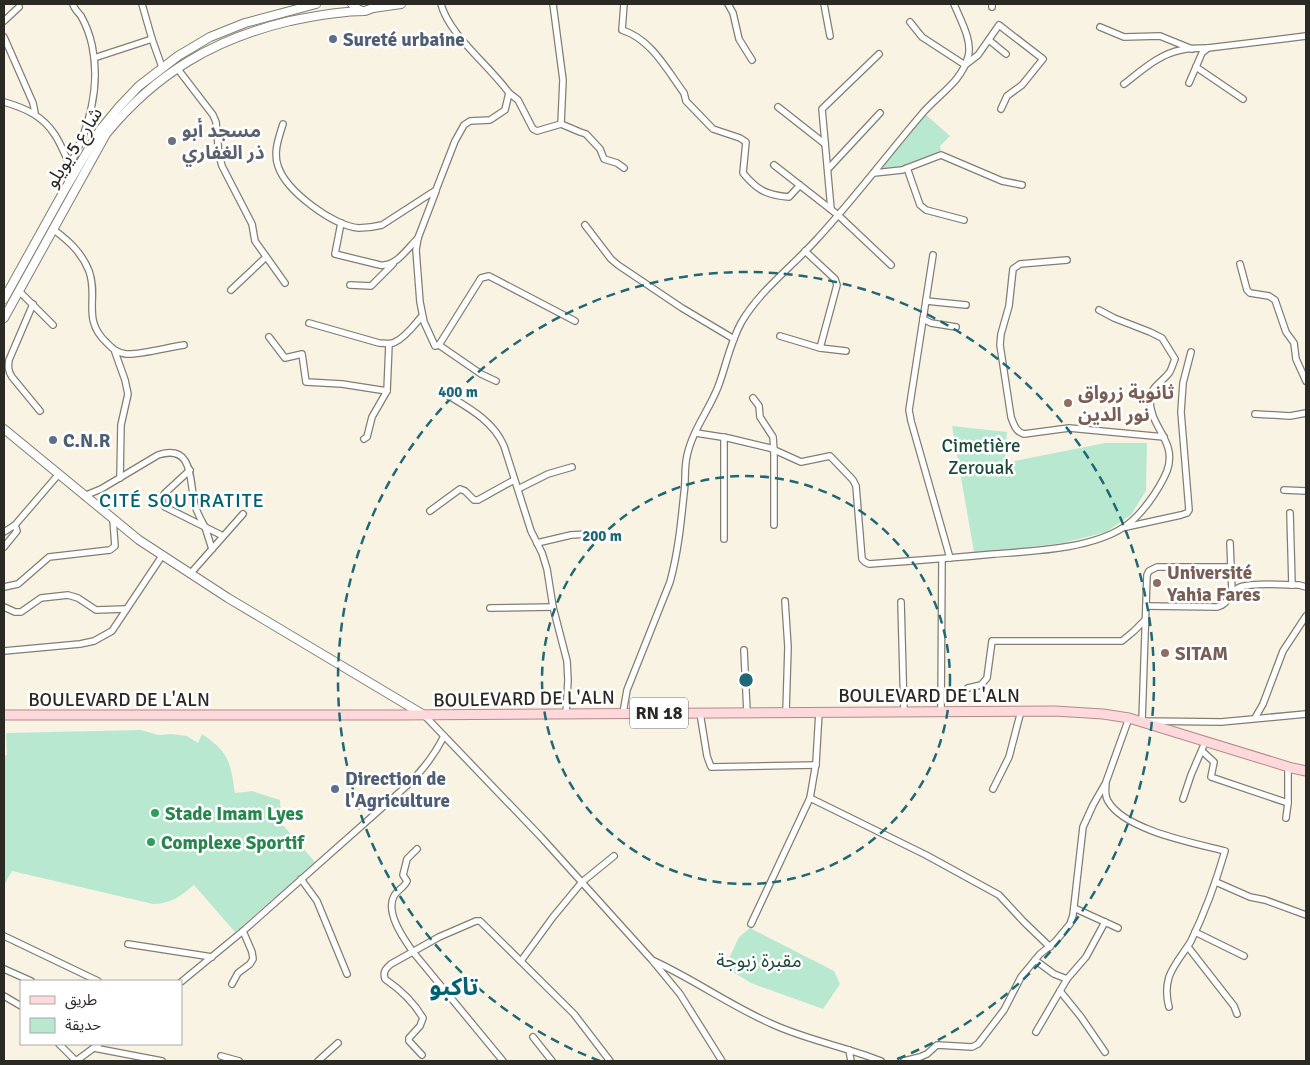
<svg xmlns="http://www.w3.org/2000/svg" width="1310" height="1065" font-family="Signika,'Noto Sans Arabic',sans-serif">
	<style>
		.green { fill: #b9e8d1 }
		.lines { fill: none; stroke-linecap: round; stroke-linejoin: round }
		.street-casing { stroke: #837e70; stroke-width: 8 }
		.secondary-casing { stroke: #837e70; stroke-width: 10 }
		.primary-casing { stroke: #b38a8b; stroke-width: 11 }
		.street { stroke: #fff; stroke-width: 5.5 }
		.secondary { stroke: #fff; stroke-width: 8 }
		.primary { stroke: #fdd9db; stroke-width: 9 }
		.ring { fill: none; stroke: #206875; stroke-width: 2.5; stroke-dasharray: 9 6 }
		.service-dot { fill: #5c6f8a; stroke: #fff; stroke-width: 2 }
		.worship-dot { fill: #6b7280; stroke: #fff; stroke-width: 2 }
		.education-dot { fill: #8d6e63; stroke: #fff; stroke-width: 2 }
		.leisure-dot { fill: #2e9e5b; stroke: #fff; stroke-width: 2 }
		.labels { text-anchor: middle; stroke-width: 5; stroke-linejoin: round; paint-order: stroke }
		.shield { fill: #fff; stroke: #6b6965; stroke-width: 1 }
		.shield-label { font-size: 18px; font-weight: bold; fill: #2b2923 }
		.service-label { font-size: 19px; font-weight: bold; fill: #4e5e75; stroke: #fff; text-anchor: start }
		.worship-label { font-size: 19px; font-weight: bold; fill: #5b616d; stroke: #fff; text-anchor: start }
		.street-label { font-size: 19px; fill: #2b2923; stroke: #fff }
		.education-label { font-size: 19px; font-weight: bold; fill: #785e54; stroke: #fff; text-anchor: start }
		.park-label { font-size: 19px; fill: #1c4c38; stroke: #fff }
		.leisure-label { font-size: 19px; font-weight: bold; fill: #27864d; stroke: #fff; text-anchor: start }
		.neighbourhood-label { font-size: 20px; letter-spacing: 1px; fill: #016372; stroke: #fff }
		.district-label { font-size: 24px; font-weight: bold; fill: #016372; stroke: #fff }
		.centre { fill: #206875; stroke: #fff; stroke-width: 2.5 }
		.ring-label { font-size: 15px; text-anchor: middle; font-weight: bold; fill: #206875; stroke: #fff; stroke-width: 5; stroke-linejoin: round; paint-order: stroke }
	</style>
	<rect width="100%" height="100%" fill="#f9f3e3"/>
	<g class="green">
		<polygon points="925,114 950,136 940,146 941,151 901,167 885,169 883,167"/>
		<polygon points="952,426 1007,432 1005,463 1105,443 1147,443 1146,491 1131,515 1106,532 1063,543 998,551 974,552"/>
		<path d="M 141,730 L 158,735 L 172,734 L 187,736 L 198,743 L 202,734 C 230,753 230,762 235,793 L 252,791 L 280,800 L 281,823 L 315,862 L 235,932 L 194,885 C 179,897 173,903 153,904 L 12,871 L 4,885 L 4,756 L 7,755 L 6,733 Z"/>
		<polygon points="750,928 834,971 840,984 823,1009 751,983 725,967 739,937"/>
	</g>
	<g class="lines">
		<g class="street-casing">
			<g id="street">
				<polyline points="142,4 152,39 162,67"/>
				<polyline points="553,4 563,80 561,124"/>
				<path d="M 624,4 L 622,30 C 651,39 667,70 684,93 L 686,101 L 713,129 L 740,138 L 746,142 L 743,173 C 757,190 766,195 789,197 L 800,185"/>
				<polyline points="728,4 733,13 739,39 752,60"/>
				<polyline points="824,4 830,36"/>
				<polyline points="992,7 992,4"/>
				<polyline points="4,21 19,7"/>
				<polyline points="910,22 922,37 965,65 978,55 999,25 1043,59 1022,85 1007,96 1001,109"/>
				<polyline points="1100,27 1124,37 1160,36 1192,49"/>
				<polyline points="4,37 33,103 35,113"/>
				<polyline points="989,40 1006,54"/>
				<polyline points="94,58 152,39"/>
				<polyline points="1196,67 1243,99"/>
				<polyline points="177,68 213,115 216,122 219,155 222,166 252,224 255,241 285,283"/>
				<polyline points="1189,83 1202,53 1208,48 1306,36"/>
				<path d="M 1124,84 C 1141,71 1159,54 1181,50 C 1189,48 1199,48 1208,48"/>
				<polyline points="509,93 518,100 533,129 537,131 561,124 580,132 586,134 600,149 604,159 617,163 624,168"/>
				<path d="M 4,102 C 25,108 43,116 55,135 C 61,144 65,156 71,166"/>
				<polyline points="778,107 825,144"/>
				<path d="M 283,124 C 279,137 273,152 278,166 C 286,191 333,226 359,228 C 367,228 374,227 382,225 L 436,190 L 455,141 L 464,125 L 470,121 L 490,120 L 505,110 L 509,93 C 490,66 449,35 441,4"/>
				<path d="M 70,165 C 89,129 101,86 92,45 C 90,36 86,25 81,16 C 78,12 74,9 73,4"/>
				<polyline points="774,165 838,215 891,265"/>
				<polyline points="907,168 920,205 926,210 964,220"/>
				<polyline points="828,169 880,113"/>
				<polyline points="874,173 902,170 941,155 1002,181 1022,185"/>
				<polyline points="436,191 418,238 416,250 420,302 424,322 435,346 439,345 481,278 489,276 575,321"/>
				<polyline points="831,209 822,109 879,54"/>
				<path d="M 341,223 L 335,254 L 380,265 C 396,267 407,249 418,238"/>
				<polyline points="585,225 611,259 618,265 682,308 734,339"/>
				<path d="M 54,230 C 69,241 82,253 89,271 C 99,298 81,319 107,343 C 113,349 117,353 126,354 C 140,355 169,347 184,345"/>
				<polyline points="805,251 835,279 837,285 820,348"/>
				<polyline points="933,255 909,410 911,421 950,558"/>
				<path d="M 1067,260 L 1020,264 L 1013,269 L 1009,306 L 1001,334 L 1000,345 L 1011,417 C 1014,425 1016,432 1024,434 L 1069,428 L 1164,437"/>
				<polyline points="1240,264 1247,290 1250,293 1269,296 1275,300 1286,332 1294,343 1296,359 1306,381"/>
				<polyline points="350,285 371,286 393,264"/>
				<polyline points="231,290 266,257"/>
				<polyline points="19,291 53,325"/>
				<polyline points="926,301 966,305"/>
				<path d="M 33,304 L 9,360 C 8,367 8,371 12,377 L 40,411"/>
				<polyline points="923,319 931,323 956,327"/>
				<path d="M 309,323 L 379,343 C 384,343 391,345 395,342 C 406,337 415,324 422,316"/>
				<polyline points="780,336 820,348 846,351"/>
				<polyline points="269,337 285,358 302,354 306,382 342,384 387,391"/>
				<polyline points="439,345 481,374 496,381"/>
				<polyline points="115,352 125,380 128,394 121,425 120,478"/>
				<path d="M 444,393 C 467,407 493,420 504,446 L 531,531 L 542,553 L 547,569 L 553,607 L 567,661 L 568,680 L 566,714"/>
				<polyline points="753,398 759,406 760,417 773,437 774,450 774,525"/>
				<polyline points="1255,414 1290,416 1306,413"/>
				<path d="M 696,433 L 728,438 L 770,448 L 801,462 L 830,456 L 853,480 L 856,486 L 862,559 L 865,562 L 869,564 C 911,561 953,558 994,554 C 1033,551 1091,549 1124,527 C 1141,516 1159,490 1167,471 C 1178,441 1149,427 1150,399 C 1150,388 1163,381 1169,373 C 1172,369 1173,363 1175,359 L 1162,338 L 1150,332 L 1114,318 L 1099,310"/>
				<polyline points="364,439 367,437 372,417 387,391 389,344"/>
				<path d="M 190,470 L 165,493 C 161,499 161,502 165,507 L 205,527"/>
				<polyline points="518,489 548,474 572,467"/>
				<polyline points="1284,490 1306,491"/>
				<path d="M 84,496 L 101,489 L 158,455 C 195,443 189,483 195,505 C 197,513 201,520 205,527"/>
				<polyline points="430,511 460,489 465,491 474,500 478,500 514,480"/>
				<polyline points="1290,513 1292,585"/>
				<polyline points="1126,527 1181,515 1187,513 1189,510 1181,412 1183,383 1191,352"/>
				<polyline points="4,532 15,525 58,475"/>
				<polyline points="724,539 724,437"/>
				<polyline points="537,543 571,535 588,534"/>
				<polyline points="1230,543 1232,592"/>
				<polyline points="4,547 17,531 15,525"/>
				<polyline points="212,549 205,527 223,536"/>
				<polyline points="1231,567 1157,567 1149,571 1147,575 1142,721 1221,722 1306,714"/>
				<polyline points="190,574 243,514"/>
				<polyline points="4,587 18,584 49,557 110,550 115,546 113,520"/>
				<polyline points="785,601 788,647 786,712"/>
				<polyline points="901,602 904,712"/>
				<path d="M 1146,606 L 1217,607 C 1229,605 1229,591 1240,587 C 1253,582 1285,585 1299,585 L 1306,587"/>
				<polyline points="4,607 15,612 21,612 41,598 68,595 78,598 96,610 126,609"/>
				<polyline points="490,608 553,607"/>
				<polyline points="744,650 747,712"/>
				<polyline points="4,651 80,644 94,641 112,631 162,556"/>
				<polyline points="968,688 981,685 987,678 992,641 1122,641 1134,631 1145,620"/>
				<polyline points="941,711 942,559"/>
				<path d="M 623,713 L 627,690 L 670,582 C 678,553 681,523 684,493 C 686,481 684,468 687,456 C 692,431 709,410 718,387 C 726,366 730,343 741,323 C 760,290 792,267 817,239 C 854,199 886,156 921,115 C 937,95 961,83 968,57 C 973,41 960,19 954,4"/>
				<polyline points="700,713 707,756 711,767 816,765"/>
				<polyline points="424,715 541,837 652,960 680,994 722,1061"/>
				<path d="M 1129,718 L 1106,782 C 1106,788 1104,795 1108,801 C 1124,830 1194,843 1225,851 C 1216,882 1205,912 1191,941 C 1184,953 1174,963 1169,977 C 1166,987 1166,996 1169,1007"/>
				<polyline points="1255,718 1263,704 1283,651 1306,616"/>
				<polyline points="1202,751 1214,762 1211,777 1288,803"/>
				<polyline points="993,789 1009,757 1021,711"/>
				<polyline points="810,798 926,855 999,895 1024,922 1050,947"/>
				<polyline points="1183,799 1191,775 1203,747"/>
				<polyline points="1286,818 1288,803 1288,767"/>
				<path d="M 417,849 L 407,859 L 403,875 L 407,881 C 404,888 397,890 394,896 C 385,913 404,939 413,952 L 503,1061"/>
				<polyline points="301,879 317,901 347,974"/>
				<polyline points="1216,882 1250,897 1265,900 1306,915"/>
				<polyline points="1074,908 1118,928"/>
				<polyline points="751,924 810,798 816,763 819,712"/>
				<polyline points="1195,932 1244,956"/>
				<polyline points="4,936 98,981"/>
				<polyline points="128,944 212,957"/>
				<polyline points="1188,947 1234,1006 1237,1014"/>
				<polyline points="1035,960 1054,974 1067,979"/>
				<polyline points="521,961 553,917 582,882 614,856"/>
				<path d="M 654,961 C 695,980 731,1006 772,1024 C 807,1040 846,1047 881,1061"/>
				<polyline points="4,969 31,981"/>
				<path d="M 181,982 L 243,931 L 402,790 C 420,774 433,758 444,736"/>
				<polyline points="232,984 238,973 250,964 253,959 252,952 243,931"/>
				<polyline points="1060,991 1081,1017 1105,1052"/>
				<polyline points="4,996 21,1006"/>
				<polyline points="1036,1032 1067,979 1086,957 1105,922"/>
				<polyline points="533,1037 552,1061"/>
				<polyline points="59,1044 76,1061"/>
				<polyline points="94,1048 162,1061"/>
				<polyline points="849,1050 851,1061"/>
				<path d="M 422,1055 L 409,1041 L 409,1038 L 420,1026 L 423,1018 C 413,1001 401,990 385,979 C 383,972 385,969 391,964 L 439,937 L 476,921 L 480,921 L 574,1014 L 610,1061"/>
				<polyline points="221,1056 239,1061"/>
				<polyline points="76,1061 99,1044"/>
				<polyline points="318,1061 338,1043"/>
				<polyline points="904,1061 920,1057 927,1054 937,1045 972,1047 978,1044 1004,1010 1021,977 1040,954 1055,942 1070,924 1073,915 1083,827 1093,805 1105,784"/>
			</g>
		</g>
		<g class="secondary-casing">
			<g id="secondary">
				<polyline points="352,4 356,8 362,11"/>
				<polyline points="373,8 401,4"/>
				<polyline points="4,299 64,191 100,130 119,107 139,86 178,56 210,37 245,23 316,4"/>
				<path d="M 4,318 L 106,134 C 156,73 214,39 290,21 C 314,16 340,11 365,11 L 373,8 L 376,4"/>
				<polyline points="4,429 139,540 228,598 424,715"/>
			</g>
		</g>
		<g class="primary-casing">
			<polyline id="primary" points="4,715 399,715 1055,711 1103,714 1129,718 1292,768 1306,771"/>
		</g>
		<use href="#street" class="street"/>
		<use href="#secondary" class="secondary"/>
		<use href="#primary" class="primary"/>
	</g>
	<g class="ring">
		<circle cx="746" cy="680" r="204"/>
		<path d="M600 1061A408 408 0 1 1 892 1061"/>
	</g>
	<g class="service-dot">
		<circle cx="333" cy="39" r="5"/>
		<circle cx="53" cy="440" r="5"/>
		<circle cx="335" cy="789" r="5"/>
	</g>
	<circle class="worship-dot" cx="172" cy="141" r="5"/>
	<g class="education-dot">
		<circle cx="1068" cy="403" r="5"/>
		<circle cx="1157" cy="583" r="5"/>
		<circle cx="1165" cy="653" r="5"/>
	</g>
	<g class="leisure-dot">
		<circle cx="155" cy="813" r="5"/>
		<circle cx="151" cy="842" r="5"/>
	</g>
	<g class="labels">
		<rect class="shield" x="630" y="697.5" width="58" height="31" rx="4"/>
		<g class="shield-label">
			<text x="659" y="719">RN 18</text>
		</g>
		<g class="service-label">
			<text x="343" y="46">Sureté urbaine</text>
			<text x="63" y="447">C.N.R</text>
			<text x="345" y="785">Direction de<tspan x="345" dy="22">l'Agriculture</tspan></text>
		</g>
		<g class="worship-label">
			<text x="182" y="137">مسجد أبو<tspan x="182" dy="22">ذر الغفاري</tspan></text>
		</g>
		<g class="street-label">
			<text transform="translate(73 147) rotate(-58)" y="7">شارع 5 يويلو</text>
			<text x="929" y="702">BOULEVARD DE L'ALN</text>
			<text transform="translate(524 698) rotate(-1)" y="7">BOULEVARD DE L'ALN</text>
			<text x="119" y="706">BOULEVARD DE L'ALN</text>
		</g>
		<g class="education-label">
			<text x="1078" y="399">ثانوية زرواق<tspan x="1078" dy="22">نور الدين</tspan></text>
			<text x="1167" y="579">Université<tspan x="1167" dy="22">Yahia Fares</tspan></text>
			<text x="1175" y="660">SITAM</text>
		</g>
		<g class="park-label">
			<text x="981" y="452">Cimetière<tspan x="981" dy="22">Zerouak</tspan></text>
			<text x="759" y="967">مقبرة زبوجة</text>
		</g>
		<g class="leisure-label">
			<text x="165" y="820">Stade Imam Lyes</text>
			<text x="161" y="849">Complexe Sportif</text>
		</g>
		<g class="neighbourhood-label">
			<text x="182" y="507">CITÉ SOUTRATITE</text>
		</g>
		<g class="district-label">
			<text x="454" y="995">تاكبو</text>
		</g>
	</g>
	<circle cx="746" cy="680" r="8" class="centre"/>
	<g class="ring-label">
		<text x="458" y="397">400 m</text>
		<text x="602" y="541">200 m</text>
	</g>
	<rect width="1310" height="1065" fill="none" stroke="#2b2923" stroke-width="10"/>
	<rect x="20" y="980" width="162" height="65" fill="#ffffff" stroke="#aaa9a7"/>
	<rect x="30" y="996" width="25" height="8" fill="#fdd9db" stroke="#aaa9a7"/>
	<text x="65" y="1005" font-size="15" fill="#2b2923">طريق</text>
	<rect x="30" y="1018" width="25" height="15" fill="#b9e8d1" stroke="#aaa9a7"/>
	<text x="65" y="1030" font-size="15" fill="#2b2923">حديقة</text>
</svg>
